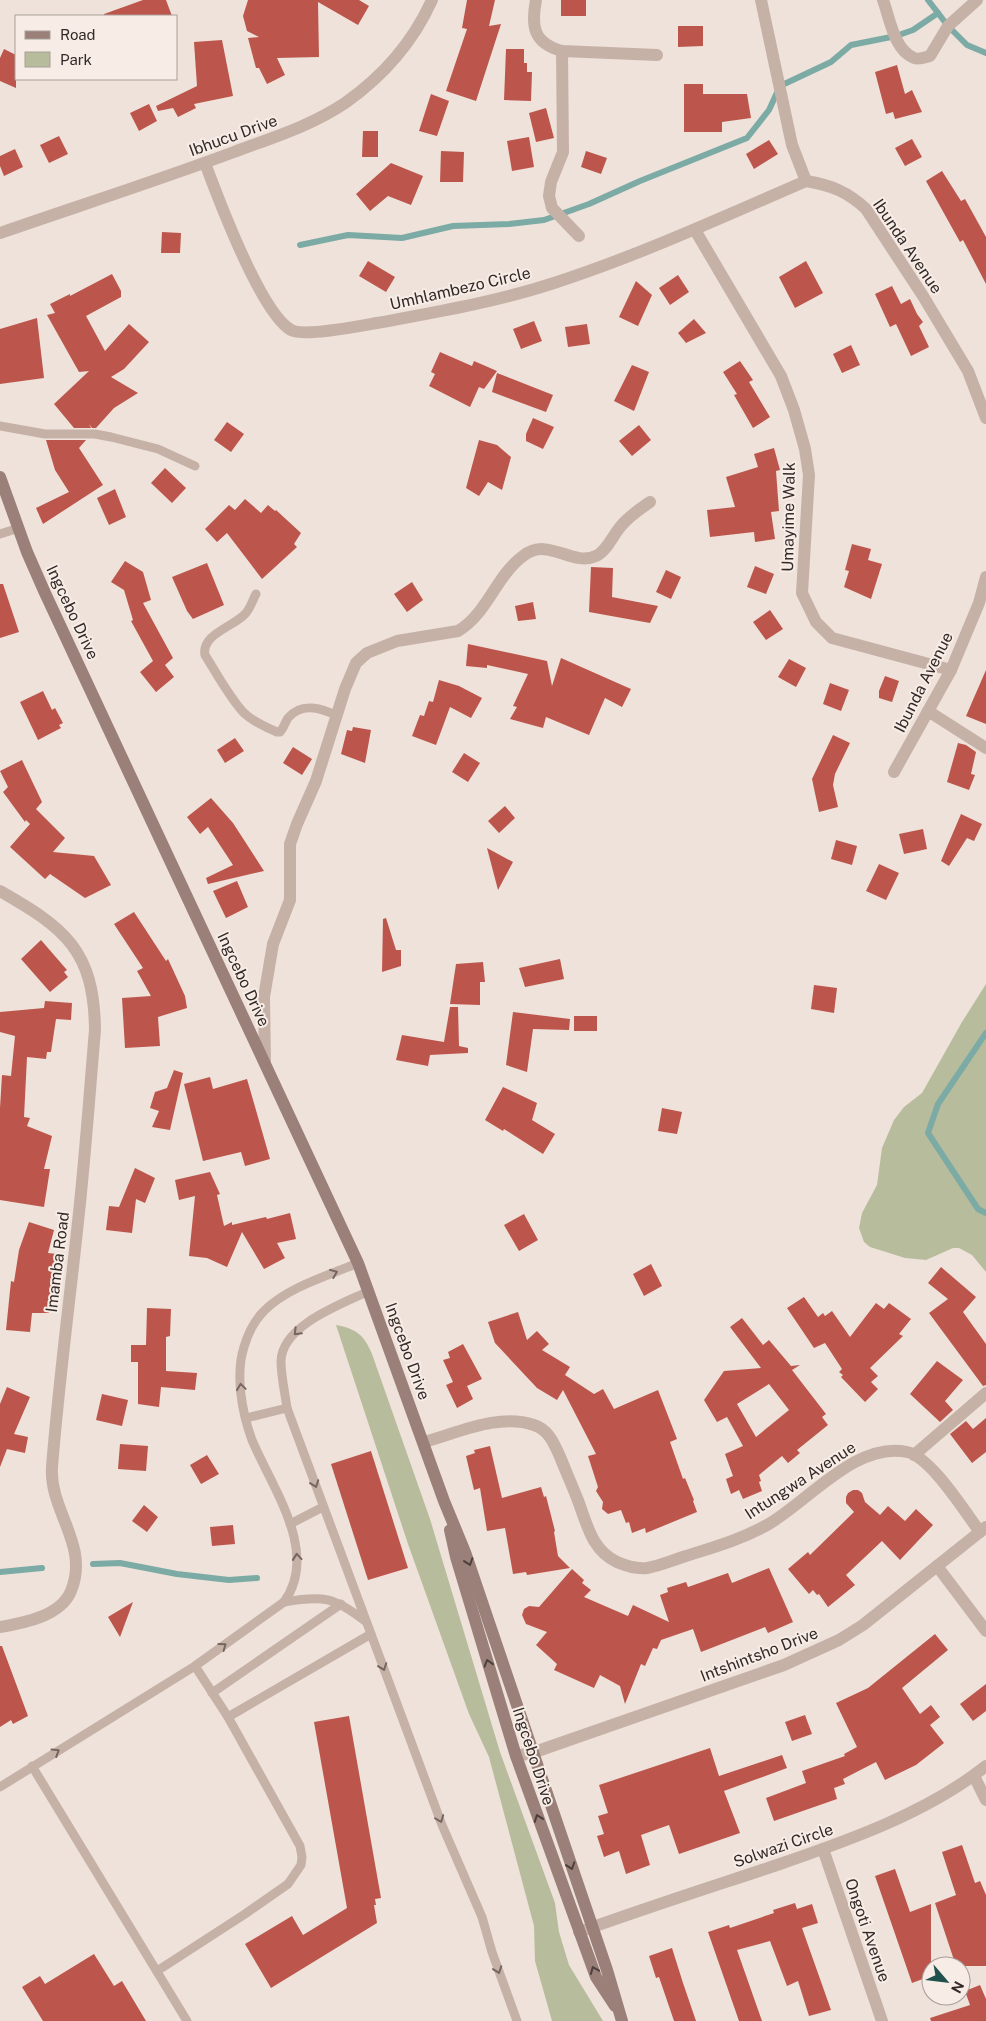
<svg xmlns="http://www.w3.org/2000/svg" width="986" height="2021" font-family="'Public Sans',sans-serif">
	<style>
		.green { fill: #b7bd9c }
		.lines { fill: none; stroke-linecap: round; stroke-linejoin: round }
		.stream { stroke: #7caaa5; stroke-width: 6 }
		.building { fill: #bc564c; fill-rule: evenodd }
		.lane { stroke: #c6b1a7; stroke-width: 9 }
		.street { stroke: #c6b1a7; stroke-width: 12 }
		.secondary { stroke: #9a8079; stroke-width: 12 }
		.oneway { stroke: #756661 }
		.oneway2 { stroke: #4d3f3c }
		.labels { text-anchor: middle; stroke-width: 4; stroke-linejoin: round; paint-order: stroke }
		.street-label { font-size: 16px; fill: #332927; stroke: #f7ede6 }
	</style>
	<rect width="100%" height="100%" fill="#efe2da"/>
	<g class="green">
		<polygon points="986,984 986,1272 972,1255 959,1248 953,1248 926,1260 905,1258 870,1247 864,1242 859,1228 862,1213 877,1185 882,1148 894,1120 904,1107 922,1093 962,1022"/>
		<path d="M 336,1325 C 357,1329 364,1335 372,1354 L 430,1519 L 500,1752 L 555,1903 L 559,1932 L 569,1965 L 603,2021 L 552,2021 L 535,1961 L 534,1926 L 489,1757 L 469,1714 L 408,1544 Z"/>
	</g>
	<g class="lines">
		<g class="stream">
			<polyline points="928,0 948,26 967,45 986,53"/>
			<polyline points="300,245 348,235 402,238 453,226 509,224 544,220 589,204 640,181 747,138 769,110 780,86 831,62 851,45 896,36 913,30 938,13"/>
			<polyline points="986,1033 938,1104 928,1133 978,1209 986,1213"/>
			<polyline points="93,1564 120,1563 177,1574 229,1580 257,1578"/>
			<polyline points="0,1572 42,1568"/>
		</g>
	</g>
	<g class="building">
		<polygon points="143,0 166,0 172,16 104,16 104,14"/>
		<polygon points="248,0 359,0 369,6 358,25 318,2 319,57 277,58 285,75 267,84 259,68 256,68 248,38 259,37 247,31 243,16"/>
		<polygon points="467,0 495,0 489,26 501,24 476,101 446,91 467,29 462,28"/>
		<rect x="561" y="0" width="25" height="16"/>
		<polygon points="678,26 703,26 703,46 678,47"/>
		<polygon points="222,40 233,96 194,104 196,108 178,117 173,108 158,111 156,106 197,86 194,42"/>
		<polygon points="4,49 16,55 16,88 0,81 0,58"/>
		<polygon points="506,49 524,49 524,63 527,63 527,72 532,72 531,101 504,100"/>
		<polygon points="897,65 905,94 912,90 922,112 895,119 893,112 886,114 875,72"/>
		<polygon points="684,84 703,84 703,94 747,94 751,118 722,122 722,132 684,132"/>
		<polygon points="431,94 449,101 437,136 419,131"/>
		<polygon points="149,104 157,121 139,131 130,113"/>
		<polygon points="546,108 554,138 536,142 529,113"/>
		<polygon points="363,131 378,131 378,157 362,157"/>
		<polygon points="59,136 68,154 49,163 40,145"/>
		<polygon points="529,137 534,167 512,171 507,141"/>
		<polygon points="912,139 922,157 905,166 895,148"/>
		<polygon points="769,140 778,154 754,169 746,154"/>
		<polygon points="15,149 23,167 4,176 0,166 0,156"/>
		<polygon points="441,151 464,152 463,182 440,182"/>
		<polygon points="586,151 607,158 601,174 581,167"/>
		<polygon points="391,163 423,176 411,205 388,196 370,211 356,194"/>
		<polygon points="942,171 961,201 965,199 986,237 986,284 963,240 960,242 926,181"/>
		<polygon points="162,232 181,233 180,253 161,253"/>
		<polygon points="368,261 395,277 386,292 359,276"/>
		<polygon points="806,261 823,293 795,308 779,277"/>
		<polygon points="112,274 121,291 121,297 86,316 105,351 129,324 149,342 124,369 111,377 138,393 114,408 96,428 92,428 89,424 91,428 74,428 54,404 89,371 79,372 47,315 55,313 50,304 70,294 70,296"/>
		<polygon points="678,275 689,292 670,305 659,288"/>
		<polygon points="636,281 652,295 638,326 619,317"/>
		<polygon points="892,286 901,304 910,299 917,314 923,322 919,326 929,347 911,356 896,324 890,327 875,294"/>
		<polygon points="37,318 44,378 0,384 0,329"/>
		<polygon points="694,319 706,333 686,343 678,333"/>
		<polygon points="534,321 542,341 521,349 513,329"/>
		<polygon points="587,324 590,344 568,347 565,327"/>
		<polygon points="851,345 860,365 842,373 833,354"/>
		<polygon points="440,352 472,366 474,361 497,371 484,389 479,387 470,407 429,386 435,374 431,372"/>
		<polygon points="740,361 753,380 749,382 770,417 753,428 734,395 737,394 723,372"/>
		<polygon points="632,365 649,372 634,411 614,401"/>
		<polygon points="497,373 553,395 546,412 492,392"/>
		<polygon points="533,418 554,427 543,449 526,441 526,434"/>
		<polygon points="227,422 244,434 231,452 214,440"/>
		<polygon points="639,425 651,440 632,456 619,441"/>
		<polygon points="46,440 86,440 79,448 103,485 43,524 36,508 69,492 55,470"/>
		<polygon points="479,440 497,445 511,457 502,490 488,482 479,496 466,488"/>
		<polygon points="774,448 780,470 776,471 779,511 771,512 775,539 755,542 754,532 710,537 707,510 735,507 726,477 758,467 754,454"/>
		<polygon points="165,468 186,488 172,503 151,483"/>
		<polygon points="115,489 126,517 109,525 97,498"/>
		<polygon points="245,499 261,513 268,505 275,511 276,510 301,533 294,544 297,547 262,579 227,533 217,542 205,529 229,505 235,510"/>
		<polygon points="852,544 871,549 868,560 882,564 871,599 844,587 849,571 845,570"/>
		<polygon points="125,561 143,572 151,600 143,603 173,658 165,665 174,677 156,692 140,672 153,661 131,621 133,620 124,590 111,582"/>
		<polygon points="207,563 224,605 193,619 187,611 172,577"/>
		<polygon points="755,566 774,574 766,594 747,587"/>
		<polygon points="591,567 613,568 612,597 658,606 650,623 589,612"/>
		<polygon points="666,570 681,577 671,599 656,592"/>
		<polygon points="412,582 423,600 407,612 394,594"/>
		<polygon points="0,584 3,584 19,632 0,638"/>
		<polygon points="533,602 536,619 518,621 515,606"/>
		<polygon points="770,610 783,629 766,640 753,622"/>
		<polygon points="468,644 547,661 552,686 561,658 631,689 622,707 605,698 589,735 546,717 543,728 510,719 517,707 513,706 528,674 487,665 487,668 466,666"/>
		<polygon points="789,659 806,668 796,687 778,677"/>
		<polygon points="986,670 986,724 966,716"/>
		<polygon points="885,676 899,681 892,702 879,698 879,691"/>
		<polygon points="439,680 459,686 482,698 471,718 450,707 436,745 412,736 420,715 424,716 429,701 433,702"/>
		<polygon points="830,683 849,690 841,711 823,704"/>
		<polygon points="43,691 52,710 55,708 63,723 59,725 61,728 38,740 20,702"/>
		<polygon points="353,727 371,730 365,763 341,754 347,730 352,731"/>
		<polygon points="833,735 850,743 835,774 833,785 838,807 819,812 812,779"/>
		<polygon points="235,738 244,751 225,763 217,750"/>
		<polygon points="958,743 966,745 976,752 971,774 975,775 969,790 947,782"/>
		<polygon points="293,747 312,759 302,775 283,763"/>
		<polygon points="464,753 480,763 468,782 452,772"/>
		<polygon points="22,760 42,802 36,809 65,838 53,852 94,856 111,885 85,898 50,874 45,879 10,847 30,824 26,820 25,822 3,792 8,787 0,771"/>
		<polygon points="211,798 233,823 264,871 208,884 206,878 233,865 208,827 200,834 187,817"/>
		<polygon points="505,806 515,818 499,833 488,821"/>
		<polygon points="961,814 982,824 974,841 967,838 949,866 941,861"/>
		<polygon points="923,829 927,849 904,854 899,834"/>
		<polygon points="836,840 857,846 852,865 831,859"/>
		<polygon points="487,848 513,862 498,890"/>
		<polygon points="879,864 899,873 886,900 866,891"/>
		<polygon points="237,881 248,907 226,918 213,891"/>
		<polygon points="134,912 166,961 168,959 185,996 187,1008 158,1017 160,1046 125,1048 122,998 151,996 137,971 143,968 114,924"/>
		<polygon points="386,918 396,950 401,950 401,966 382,972 383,919"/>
		<polygon points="41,940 67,970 64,972 68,977 50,992 21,959"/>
		<polygon points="560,959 564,979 525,987 519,968"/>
		<polygon points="483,962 485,982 480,982 480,1005 450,1004 456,964"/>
		<polygon points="814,985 837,988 834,1013 811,1009"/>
		<polygon points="45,1001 72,1003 71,1020 56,1019 51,1052 47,1052 46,1059 27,1057 24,1117 30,1118 27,1126 52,1136 44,1169 50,1169 44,1207 0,1200 0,1108 2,1075 11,1076 15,1036 0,1032 0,1012 44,1008"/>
		<polygon points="450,1007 458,1007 459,1046 468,1048 468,1053 430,1055 428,1066 396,1060 402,1035 444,1042"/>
		<polygon points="513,1012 570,1019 569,1030 533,1029 527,1072 506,1065"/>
		<rect x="574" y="1016" width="23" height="15"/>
		<polygon points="174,1070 183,1073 170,1130 152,1127 159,1111 150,1108 155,1092 167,1088"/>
		<polygon points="210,1077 213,1089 247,1079 270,1159 245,1166 241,1152 203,1161 184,1084"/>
		<polygon points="503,1087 537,1103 532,1120 555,1134 543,1154 504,1129 503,1131 485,1120"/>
		<polygon points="662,1108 682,1112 677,1134 658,1131"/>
		<polygon points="135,1168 155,1178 145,1203 136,1199 132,1233 106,1230 109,1206 119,1207"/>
		<polygon points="210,1172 220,1194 217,1195 224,1226 232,1222 232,1225 266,1217 267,1219 290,1213 296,1239 277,1243 285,1258 264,1269 242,1232 227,1267 207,1258 189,1256 195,1196 179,1200 175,1180"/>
		<polygon points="524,1214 538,1240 519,1251 504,1225"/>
		<polygon points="29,1222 54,1230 48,1253 57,1254 49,1313 32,1313 30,1332 6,1330 11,1281 14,1282 19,1250"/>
		<polygon points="651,1264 662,1286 644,1296 633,1274"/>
		<polygon points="941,1267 976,1297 963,1312 986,1344 986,1385 983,1386 929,1313 948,1299 928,1283"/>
		<polygon points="804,1297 818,1317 823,1313 825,1316 832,1311 850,1337 876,1303 884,1309 889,1303 911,1319 899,1334 903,1336 870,1368 878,1376 871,1382 878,1389 865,1402 841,1377 843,1375 839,1372 842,1369 825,1343 814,1348 787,1308"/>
		<polygon points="147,1308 171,1309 170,1336 166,1337 166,1371 197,1373 195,1390 161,1387 159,1407 138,1404 138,1362 131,1362 131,1345 146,1345"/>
		<polygon points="518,1312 527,1340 537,1331 549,1344 542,1350 570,1367 565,1375 594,1394 603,1389 614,1409 658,1390 677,1439 670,1442 683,1479 685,1478 694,1500 693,1501 697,1512 646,1533 645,1528 632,1533 629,1522 626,1523 621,1510 608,1514 602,1509 603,1502 596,1491 598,1487 588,1456 596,1454 563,1390 557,1400 537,1388 495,1343 488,1322"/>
		<path d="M 742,1318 L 763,1345 L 769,1340 L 791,1366 L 800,1365 L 792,1370 L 826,1414 L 822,1417 L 828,1425 L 797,1450 L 800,1453 L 788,1463 L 782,1456 L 759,1475 L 761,1481 L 759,1482 L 762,1491 L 743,1499 L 739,1490 L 731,1494 L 726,1479 L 733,1476 L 725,1454 L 743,1446 L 727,1417 L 717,1422 L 704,1400 L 724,1371 L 761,1368 L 730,1327 ZM 769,1384 L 789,1410 L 756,1437 L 737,1404 Z"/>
		<polygon points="463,1344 482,1379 467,1386 473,1399 457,1408 446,1385 453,1382 443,1360 450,1358 448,1352"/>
		<polygon points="937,1361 963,1380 945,1401 953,1410 940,1422 910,1394"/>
		<polygon points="7,1387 30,1397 14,1434 28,1437 25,1453 7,1449 0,1467 0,1404"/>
		<polygon points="102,1394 128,1400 122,1426 96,1420"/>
		<polygon points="986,1418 986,1452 972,1463 950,1434 966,1421 973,1429"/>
		<polygon points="120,1444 148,1446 146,1471 118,1469"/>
		<polygon points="490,1446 502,1498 541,1487 544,1497 546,1496 555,1531 554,1532 558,1556 570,1568 527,1575 526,1572 513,1574 505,1528 487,1531 480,1488 474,1490 466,1456 475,1453 474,1450"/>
		<polygon points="371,1451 408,1568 368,1580 331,1464"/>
		<polygon points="207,1455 219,1474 201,1484 190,1465"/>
		<polygon points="853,1490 858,1490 862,1493 865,1502 880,1515 888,1506 905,1521 916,1509 933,1525 900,1560 882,1541 846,1575 855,1585 828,1607 819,1594 817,1595 813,1590 809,1594 788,1569 808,1552 810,1555 854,1512 846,1503 846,1497 848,1493"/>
		<polygon points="144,1505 158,1517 147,1532 132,1521"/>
		<polygon points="233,1525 235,1544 212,1546 210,1527"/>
		<polygon points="769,1568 793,1622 768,1633 765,1627 701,1652 693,1629 661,1640 657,1649 653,1648 645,1666 641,1664 625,1704 620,1686 600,1675 594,1688 554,1670 557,1664 536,1645 547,1632 526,1624 522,1615 524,1609 529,1606 539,1607 572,1569 584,1580 582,1583 591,1590 584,1597 628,1616 633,1605 669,1622 660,1595 668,1592 667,1588 686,1582 688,1587 728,1573 732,1583"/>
		<polygon points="133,1602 120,1637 108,1617"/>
		<polygon points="935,1634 948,1650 902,1688 920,1714 931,1705 940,1717 930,1725 944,1743 916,1765 885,1780 876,1762 843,1779 845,1784 834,1788 837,1799 774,1821 766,1798 806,1783 802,1771 845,1756 844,1754 857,1747 836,1703 868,1688"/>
		<polygon points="0,1646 2,1646 28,1716 13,1724 11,1720 0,1727"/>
		<polygon points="986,1684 986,1711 973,1721 960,1704"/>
		<polygon points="805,1715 812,1734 792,1741 785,1722"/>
		<polygon points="349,1716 381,1898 375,1899 376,1905 374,1905 377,1923 271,1988 245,1944 292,1916 303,1935 347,1908 314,1722"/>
		<polygon points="710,1748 719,1776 782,1755 787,1768 724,1791 740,1833 679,1854 669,1825 641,1835 650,1865 626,1874 619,1851 604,1857 597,1836 604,1834 598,1816 608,1813 599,1785"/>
		<polygon points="962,1845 975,1883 980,1881 986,1895 986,1966 956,1966 935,1903 956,1895 942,1852"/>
		<polygon points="895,1869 910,1912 931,1904 931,1976 912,1983 875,1876"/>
		<polygon points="795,1903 797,1909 812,1904 818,1923 802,1928 831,2010 809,2016 798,1981 787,1986 770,1941 737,1950 762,2021 739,2021 708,1932 729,1925 730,1928 774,1913 773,1910"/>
		<polygon points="672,1948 683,1983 696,2021 674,2021 659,1977 656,1978 649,1956"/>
		<polygon points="94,1954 114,1986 122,1981 146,2021 43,2021 22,1987 40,1976 45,1984"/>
		<polygon points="980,1985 986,1999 986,2021 931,2021 930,2018 970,2005 965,1991"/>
	</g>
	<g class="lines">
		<g class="lane">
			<polyline points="0,426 45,434 95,434 111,437 158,449 195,466"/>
			<polyline points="0,534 19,528"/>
			<path d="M 256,594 C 252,601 250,610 244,615 C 232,627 201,635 205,655 C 217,674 228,695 243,712 C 252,721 265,727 277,732 L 280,732 C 284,728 285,722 288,718 C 301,702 322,708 337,716"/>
			<path d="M 369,1291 C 342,1304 282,1325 281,1361 C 281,1376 285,1393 287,1408 L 442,1825 L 482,1917 L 492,1952 L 517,2021"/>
			<polyline points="246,1418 287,1408"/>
			<polyline points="290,1524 323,1507"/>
			<path d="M 284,1602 C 323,1595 334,1597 365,1621"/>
			<polyline points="212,1693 341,1604"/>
			<polyline points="228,1717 371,1634"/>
			<polyline points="32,1766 187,2021"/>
			<path d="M 0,1787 L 195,1666 L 284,1602 C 320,1552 272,1488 252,1440 C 242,1413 235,1375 244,1347 C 248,1333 254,1321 264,1311 C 286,1288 329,1275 358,1263"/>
			<polyline points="157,1971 245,1914 288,1884 301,1865 302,1857 300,1846 228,1717 195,1666"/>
		</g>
		<g class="street">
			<path d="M 536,0 C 531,26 533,43 562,51 L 657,55"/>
			<polyline points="761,0 792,145 806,181"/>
			<path d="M 883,0 C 890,19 894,50 914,58 C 919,60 926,57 930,56 L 948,26 L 977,0"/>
			<polyline points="562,51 563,152 551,182 549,196 552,208 579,236"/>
			<path d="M 205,163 C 218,198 261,313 291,330 C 304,337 360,326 377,323 C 436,312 496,302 554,283 C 640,255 723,217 806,181"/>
			<path d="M 806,181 C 831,185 848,192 866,209 L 923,296 L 968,371 L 986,418"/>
			<polyline points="695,230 781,376 794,410 805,449 809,475 802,593 816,622 832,638 951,670"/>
			<path d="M 0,233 C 78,206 156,181 234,152 C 271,138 311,126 345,103 C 382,77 413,42 432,0"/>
			<polyline points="928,711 986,748"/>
			<polyline points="894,772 951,670 979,603 986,577"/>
			<path d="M 0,891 C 65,928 94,950 95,1030 C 90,1088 86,1145 80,1203 C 71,1291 59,1378 52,1467 C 49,1511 90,1545 71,1591 C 61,1616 24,1623 0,1627"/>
			<path d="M 265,1063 L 264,997 L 273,944 L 290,900 L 290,844 L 297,824 L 316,781 L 345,689 L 356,663 L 367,653 L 397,641 L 458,631 C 487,614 496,576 523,556 C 549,536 571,567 596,556 C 607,551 613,535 621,526 C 629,516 640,509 650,502"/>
			<path d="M 424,1442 C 458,1433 498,1413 534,1425 C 550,1430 555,1446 561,1459 C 566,1472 572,1485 577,1498 C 587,1523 591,1550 617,1562 C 626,1566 637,1569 647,1568 C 660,1566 673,1560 686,1556 C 714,1547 742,1539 767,1525 C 808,1502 856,1441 907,1452 C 931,1457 965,1512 980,1532"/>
			<polyline points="914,1455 986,1393"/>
			<polyline points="937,1566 986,1631"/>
			<polyline points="516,1756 532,1753 784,1665 839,1640 863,1625 986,1527"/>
			<polyline points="974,1776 986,1800"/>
			<polyline points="823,1849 882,2021"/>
			<path d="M 579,1932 C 645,1908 711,1887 777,1865 C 847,1841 927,1813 986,1766"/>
		</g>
		<g class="secondary">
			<polyline points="0,477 27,552 45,593 358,1263 444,1501 465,1552 607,1970 622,2021"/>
			<polyline points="450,1530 456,1557 516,1756 596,1977 615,2006"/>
		</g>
	</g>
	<defs><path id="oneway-chevron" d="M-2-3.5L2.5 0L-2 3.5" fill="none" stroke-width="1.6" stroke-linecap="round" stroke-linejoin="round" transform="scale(1.25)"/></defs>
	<g class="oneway">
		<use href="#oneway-chevron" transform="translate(334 1273) rotate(-22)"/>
		<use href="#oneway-chevron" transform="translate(297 1332) rotate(135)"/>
		<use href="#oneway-chevron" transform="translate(241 1387) rotate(-98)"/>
		<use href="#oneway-chevron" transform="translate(315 1484) rotate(70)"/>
		<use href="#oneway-chevron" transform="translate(297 1557) rotate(-95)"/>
		<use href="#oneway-chevron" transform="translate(223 1646) rotate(-36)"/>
		<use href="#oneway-chevron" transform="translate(383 1667) rotate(70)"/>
		<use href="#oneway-chevron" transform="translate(56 1752) rotate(-32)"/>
		<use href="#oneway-chevron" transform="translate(440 1819) rotate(69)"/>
		<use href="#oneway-chevron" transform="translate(498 1970) rotate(70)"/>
	</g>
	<g class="oneway2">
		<use href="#oneway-chevron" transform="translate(469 1562) rotate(71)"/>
		<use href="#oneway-chevron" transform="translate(488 1663) rotate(-107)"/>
		<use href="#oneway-chevron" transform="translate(538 1818) rotate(-110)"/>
		<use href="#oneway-chevron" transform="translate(571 1866) rotate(71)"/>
		<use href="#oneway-chevron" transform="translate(594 1970) rotate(-112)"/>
	</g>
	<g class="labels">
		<g class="street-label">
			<text transform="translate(233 135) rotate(-20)" y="6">Ibhucu Drive</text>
			<text transform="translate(908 246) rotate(56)" y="6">Ibunda Avenue</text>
			<text transform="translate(460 288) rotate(-13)" y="6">Umhlambezo Circle</text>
			<text transform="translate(788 517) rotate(-89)" y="6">Umayime Walk</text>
			<text transform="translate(73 612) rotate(65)" y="6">Ingcebo Drive</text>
			<text transform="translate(923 682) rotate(-63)" y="6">Ibunda Avenue</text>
			<text transform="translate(244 979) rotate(65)" y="6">Ingcebo Drive</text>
			<text transform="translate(57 1262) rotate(-83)" y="6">Imamba Road</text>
			<text transform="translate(408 1351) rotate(70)" y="6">Ingcebo Drive</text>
			<text transform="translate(800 1480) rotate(-33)" y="6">Intungwa Avenue</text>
			<text transform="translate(759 1654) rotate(-21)" y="6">Intshintsho Drive</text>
			<text transform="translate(534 1756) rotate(72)" y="6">Ingcebo Drive</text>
			<text transform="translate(783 1845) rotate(-19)" y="6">Solwazi Circle</text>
			<text transform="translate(868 1930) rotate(71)" y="6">Ongoti Avenue</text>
		</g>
	</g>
	<rect x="15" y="15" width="162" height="65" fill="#f7ede6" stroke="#a99f9a"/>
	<rect x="25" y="31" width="25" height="8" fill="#9a8079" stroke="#a99f9a"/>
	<text x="60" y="40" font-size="15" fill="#332927">Road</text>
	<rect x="25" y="52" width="25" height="15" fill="#b7bd9c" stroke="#a99f9a"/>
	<text x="60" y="65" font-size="15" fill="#332927">Park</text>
	<g transform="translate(946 1981) rotate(118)"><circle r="24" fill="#f7ede6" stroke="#a99f9a"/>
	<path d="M0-4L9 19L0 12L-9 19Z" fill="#20514d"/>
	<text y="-8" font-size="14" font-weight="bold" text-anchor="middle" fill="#332927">N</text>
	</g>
</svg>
